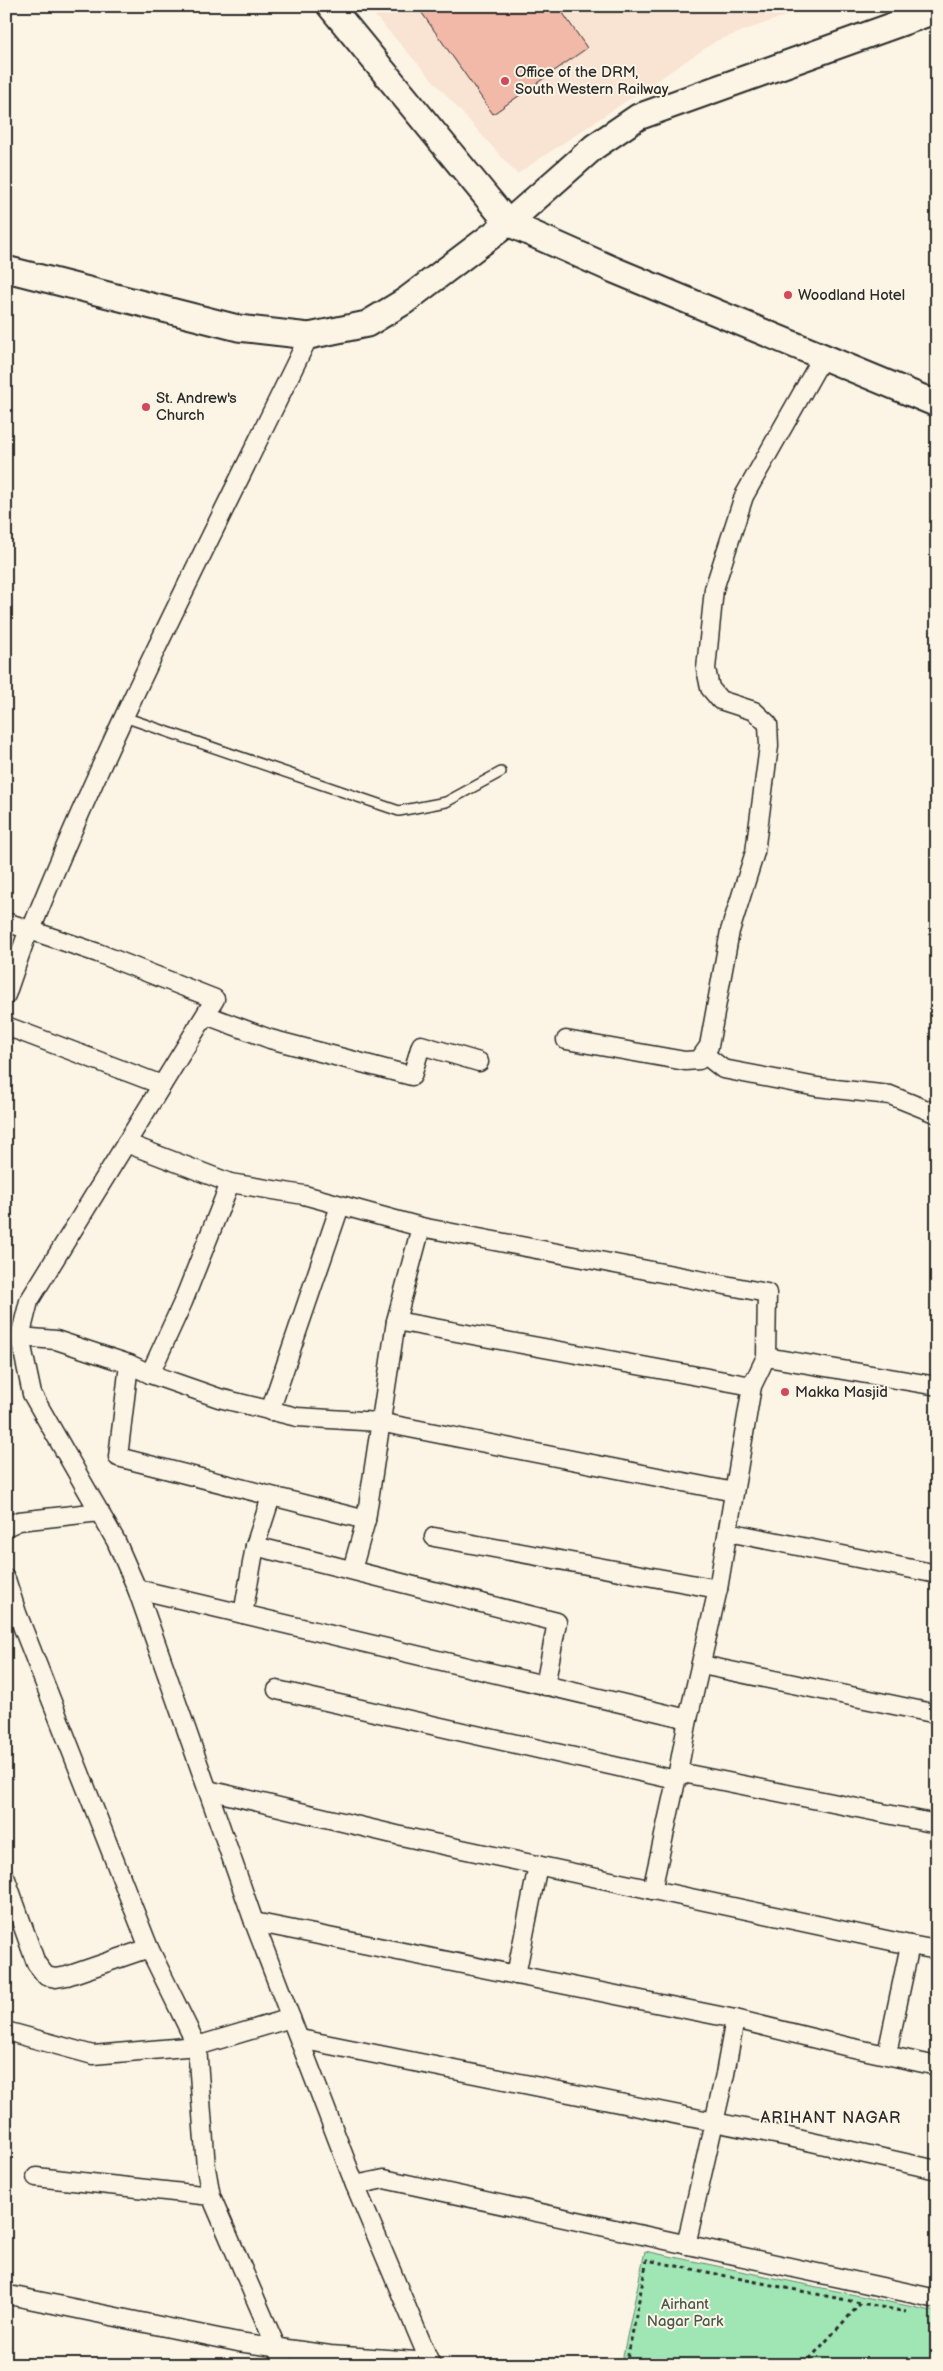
<svg xmlns="http://www.w3.org/2000/svg" width="943" height="2371" font-family="'Balsamiq Sans',sans-serif">
	<style>
		.built { fill: #f9e3d3 }
		.green { fill: #9fe6b4; stroke: #658870 }
		.building { fill: #f2b9a9; stroke: #2b2b2b }
		.lines { fill: none; stroke-linecap: round; stroke-linejoin: round }
		.lane-casing { stroke: #2b2b2b; stroke-width: 12 }
		.street-casing { stroke: #2b2b2b; stroke-width: 21 }
		.secondary-casing { stroke: #2b2b2b; stroke-width: 29 }
		.path { stroke: #2b2b2b; stroke-width: 3; stroke-dasharray: 4 4; stroke-linecap: butt }
		.lane { stroke: #fcf5e5; stroke-width: 9 }
		.street { stroke: #fcf5e5; stroke-width: 18 }
		.secondary { stroke: #fcf5e5; stroke-width: 25 }
		.poi-dot { fill: #d1495b; stroke: #fcf5e5; stroke-width: 2 }
		.labels { text-anchor: middle; stroke-width: 4; stroke-linejoin: round; paint-order: stroke }
		.poi-label { font-size: 15px; fill: #2b2b2b; stroke: #fcf5e5; text-anchor: start }
		.park-label { font-size: 15px; fill: #485a4d; stroke: #fcf5e5 }
		.neighbourhood-label { font-size: 16px; letter-spacing: 1px; fill: #2b2b2b; stroke: #fcf5e5 }
	</style>
	<rect width="100%" height="100%" fill="#fcf5e5"/>
	<filter id="ink" filterUnits="userSpaceOnUse"><feTurbulence type="fractalNoise" baseFrequency=".02" numOctaves="2"/><feDisplacementMap in="SourceGraphic" scale="10" xChannelSelector="R" yChannelSelector="G"/><feConvolveMatrix kernelMatrix="1 2 1 2 8 2 1 2 1" color-interpolation-filters="sRGB"/></filter>
	<g filter="url(#ink)">
		<polygon class="built" points="366,6 812,6 716,41 517,174"/>
		<polygon class="green" points="645,2251 937,2312 937,2365 621,2365"/>
		<polygon class="building" points="417,6 558,6 587,48 493,114"/>
		<g class="lines">
			<g class="lane-casing">
				<polyline id="lane" points="124,717 399,811 446,802 501,772"/>
			</g>
			<g class="street-casing">
				<g id="street">
					<polyline points="6,922 98,953 215,999 29,1301 20,1337 32,1394 116,1541 137,1589 254,1922 355,2185 431,2365"/>
					<path d="M 6,995 L 25,940 L 31,930 C 112,727 214,533 309,336"/>
					<polyline points="206,1015 270,1039 412,1076 421,1045 479,1062"/>
					<polyline points="6,1026 162,1085"/>
					<polyline points="566,1040 685,1061 699,1060 709,1046 730,931 755,852 769,746 768,724 754,711 720,700 710,688 706,669 714,589 744,496 822,358"/>
					<polyline points="704,1054 723,1069 817,1087 890,1095 937,1114"/>
					<polyline points="126,1143 230,1183 304,1195 421,1227"/>
					<polyline points="396,1321 752,1386"/>
					<polyline points="20,1337 56,1340 129,1364 150,1374 219,1398 297,1417 379,1422 734,1492"/>
					<polyline points="766,1357 937,1386"/>
					<polyline points="129,1364 118,1457 366,1520"/>
					<polyline points="150,1374 183,1302 230,1183"/>
					<polyline points="270,1411 340,1206"/>
					<polyline points="6,1527 19,1521 100,1512"/>
					<polyline points="728,1532 937,1574"/>
					<polyline points="434,1537 718,1589"/>
					<polyline points="255,1546 557,1622 545,1686"/>
					<polyline points="352,1570 366,1520 396,1321 421,1227 767,1293 766,1357 752,1386 718,1589 688,1719 678,1772 652,1890"/>
					<polyline points="6,1579 17,1613 149,1948 197,2046 206,2168 211,2196 284,2365"/>
					<polyline points="137,1589 688,1719"/>
					<polyline points="243,1614 255,1546 271,1497"/>
					<polyline points="702,1665 937,1714"/>
					<polyline points="277,1690 676,1780"/>
					<polyline points="678,1772 937,1824"/>
					<polyline points="208,1790 401,1836 910,1945 887,2054"/>
					<polyline points="6,1879 36,1963 46,1976 56,1978 67,1976 149,1948"/>
					<polyline points="254,1922 735,2019 849,2047 937,2066"/>
					<polyline points="910,1945 937,1950"/>
					<polyline points="516,1975 538,1865"/>
					<polyline points="6,2031 93,2055 197,2046 291,2018"/>
					<polyline points="300,2039 789,2137 937,2170"/>
					<polyline points="36,2177 211,2196"/>
					<polyline points="355,2185 384,2179 937,2299"/>
					<polyline points="686,2245 725,2074 735,2019"/>
					<polyline points="14,2296 238,2342 330,2355 430,2362"/>
				</g>
			</g>
			<g class="secondary-casing">
				<g id="secondary">
					<polyline points="330,6 508,223 614,270 937,404"/>
					<polyline points="6,269 238,328 309,336 367,324 405,301 508,223 594,147 638,117 937,10"/>
				</g>
			</g>
			<g class="path">
				<polyline points="626,2365 647,2260 861,2303"/>
				<polyline points="804,2365 861,2303 906,2312"/>
			</g>
			<use href="#lane" class="lane"/>
			<use href="#street" class="street"/>
			<use href="#secondary" class="secondary"/>
		</g>
	</g>
	<g class="poi-dot">
		<circle cx="505" cy="81" r="5"/>
		<circle cx="788" cy="295" r="5"/>
		<circle cx="146" cy="407" r="5"/>
		<circle cx="785" cy="1392" r="5"/>
	</g>
	<g class="labels">
		<g class="poi-label">
			<text x="515" y="77">Office of the DRM,<tspan x="515" dy="17">South Western Railway</tspan></text>
			<text x="798" y="300">Woodland Hotel</text>
			<text x="156" y="403">St. Andrew's<tspan x="156" dy="17">Church</tspan></text>
			<text x="795" y="1397">Makka Masjid</text>
		</g>
		<g class="park-label">
			<text x="685" y="2309">Airhant<tspan x="685" dy="17">Nagar Park</tspan></text>
		</g>
		<g class="neighbourhood-label">
			<text x="831" y="2123">ARIHANT NAGAR</text>
		</g>
	</g>
	<rect width="943" height="2371" fill="none" stroke="#fcf5e5" stroke-width="25"/>
	<rect x="12" y="12" width="918" height="2346" fill="none" stroke="#2b2b2b" stroke-width="2" filter="url(#ink)"/>
</svg>
